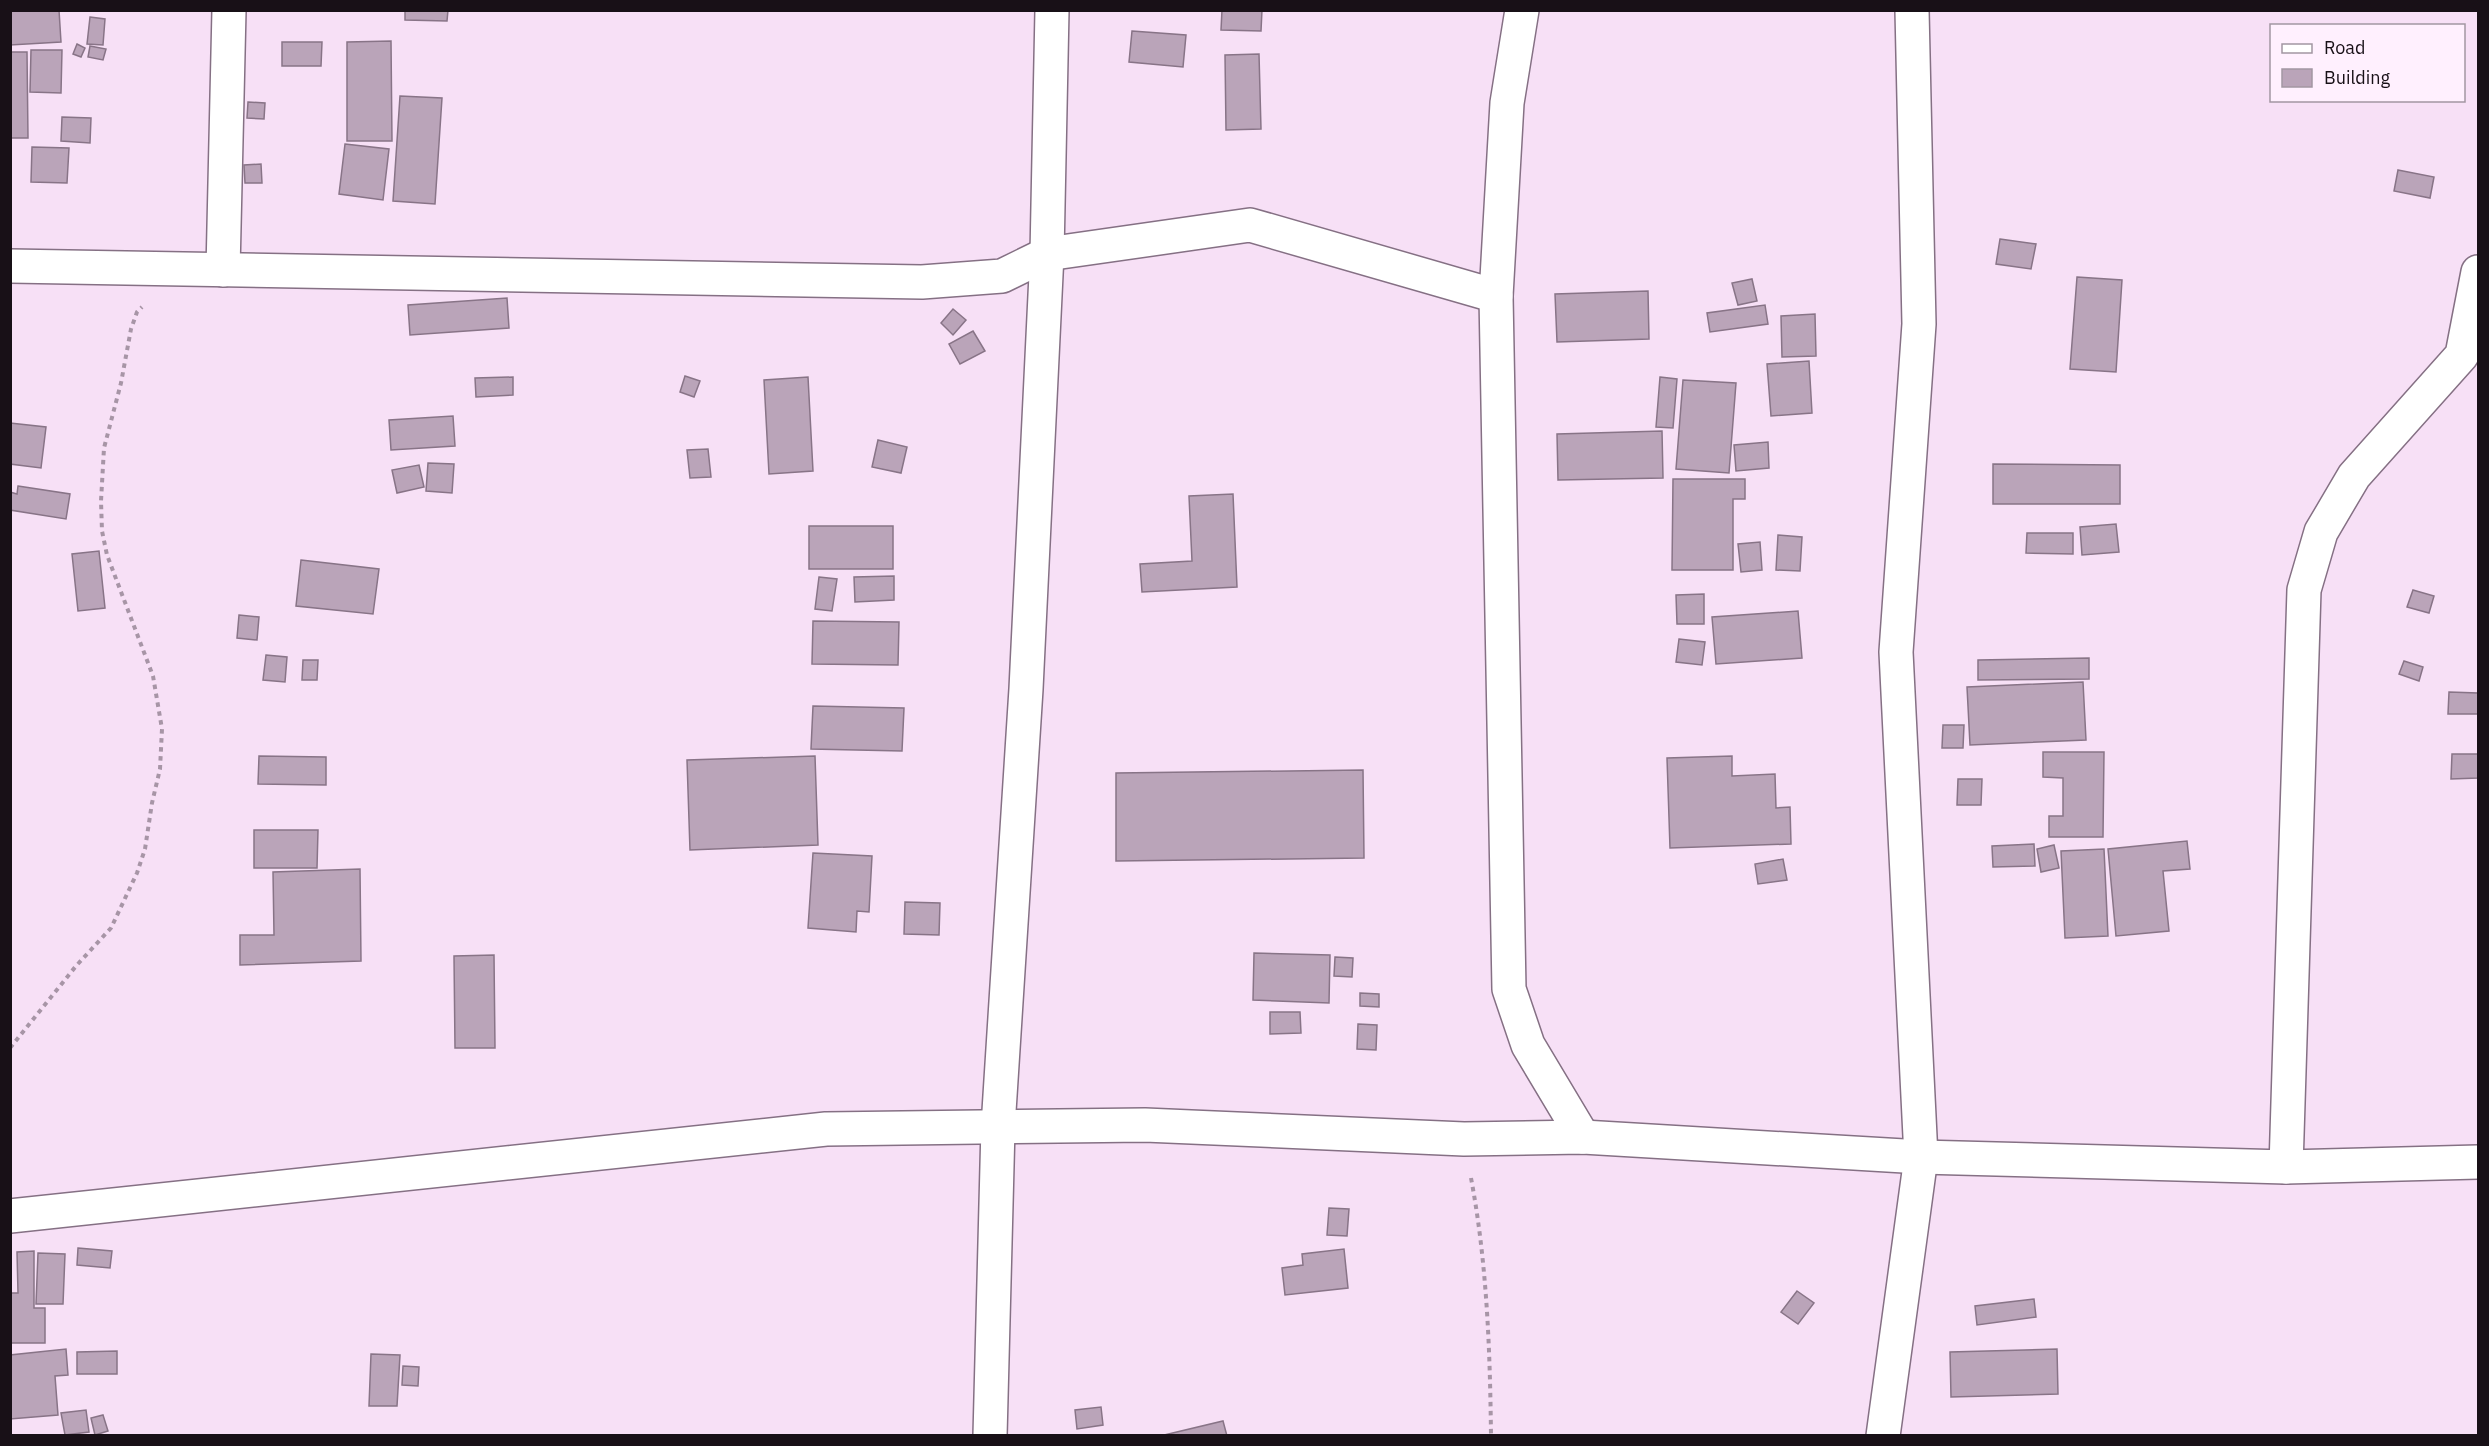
<svg xmlns="http://www.w3.org/2000/svg" width="2489" height="1446" font-family="'IBM Plex Sans',sans-serif">
	<style>
		.building { fill: #baa4b9; stroke: #887487; stroke-width: 1.5 }
		.lines { fill: none; stroke-linecap: round; stroke-linejoin: round }
		.minor-casing { stroke: #857084; stroke-width: 36 }
		.path { stroke: #a795a6; stroke-width: 4; stroke-dasharray: 4.5 4.5; stroke-linecap: butt }
		.minor { stroke: #fff; stroke-width: 33 }
	</style>
	<rect width="100%" height="100%" fill="#f7e0f6"/>
	<g class="building">
		<polygon points="10,10 59,10 61,42 10,45"/>
		<polygon points="405,10 448,10 447,21 405,20"/>
		<polygon points="1222,10 1262,10 1261,31 1221,30"/>
		<polygon points="90,17 105,19 103,45 87,44"/>
		<polygon points="1132,31 1186,35 1183,67 1129,62"/>
		<polygon points="391,41 392,141 347,141 347,42"/>
		<polygon points="282,42 322,42 321,66 282,66"/>
		<polygon points="77,44 85,48 81,57 73,54"/>
		<polygon points="90,46 106,49 103,60 88,57"/>
		<polygon points="31,50 62,50 61,93 30,92"/>
		<polygon points="10,52 27,52 28,138 10,138"/>
		<polygon points="1259,54 1261,129 1226,130 1225,55"/>
		<polygon points="400,96 442,98 435,204 393,201"/>
		<polygon points="248,102 265,103 264,119 247,118"/>
		<polygon points="62,117 91,118 90,143 61,141"/>
		<polygon points="345,144 389,149 383,200 339,194"/>
		<polygon points="32,147 69,148 67,183 31,182"/>
		<polygon points="261,164 262,183 245,183 244,165"/>
		<polygon points="2398,170 2434,177 2430,198 2394,191"/>
		<polygon points="2000,239 2036,244 2031,269 1996,264"/>
		<polygon points="2077,277 2122,280 2116,372 2070,369"/>
		<polygon points="1752,279 1757,301 1738,305 1732,283"/>
		<polygon points="1648,291 1649,339 1557,342 1555,294"/>
		<polygon points="507,298 509,328 410,335 408,305"/>
		<polygon points="1765,305 1768,324 1710,332 1707,313"/>
		<polygon points="953,309 966,320 953,335 941,323"/>
		<polygon points="1815,314 1816,356 1782,357 1781,316"/>
		<polygon points="973,331 985,351 960,364 949,344"/>
		<polygon points="1809,361 1812,413 1771,416 1767,364"/>
		<polygon points="685,376 700,381 694,397 680,392"/>
		<polygon points="513,377 513,395 476,397 475,378"/>
		<polygon points="808,377 813,471 769,474 764,380"/>
		<polygon points="1660,377 1677,379 1673,428 1656,427"/>
		<polygon points="1683,380 1736,383 1729,473 1676,469"/>
		<polygon points="453,416 455,446 391,450 389,420"/>
		<polygon points="10,423 46,427 41,468 10,464"/>
		<polygon points="1662,431 1663,478 1558,480 1557,434"/>
		<polygon points="878,440 907,447 901,473 872,467"/>
		<polygon points="1768,442 1769,468 1736,471 1734,445"/>
		<polygon points="708,449 711,477 690,478 687,450"/>
		<polygon points="428,463 454,464 452,493 426,491"/>
		<polygon points="1993,464 2120,465 2120,504 1993,504"/>
		<polygon points="419,465 424,487 397,493 392,470"/>
		<polygon points="1673,479 1745,479 1745,499 1733,499 1733,570 1672,570"/>
		<polygon points="18,486 70,494 66,519 10,510 10,492 17,494"/>
		<polygon points="1233,494 1237,587 1142,592 1140,564 1192,561 1189,496"/>
		<polygon points="2116,524 2119,552 2082,555 2080,527"/>
		<rect x="809" y="526" width="84" height="43"/>
		<polygon points="2027,533 2073,533 2073,554 2026,553"/>
		<polygon points="1778,535 1802,537 1800,571 1776,570"/>
		<polygon points="1760,542 1762,570 1741,572 1738,544"/>
		<polygon points="99,551 105,608 78,611 72,554"/>
		<polygon points="301,560 379,569 373,614 296,606"/>
		<polygon points="894,576 894,600 855,602 854,577"/>
		<polygon points="819,577 837,579 832,611 815,609"/>
		<polygon points="2413,590 2434,596 2429,613 2407,607"/>
		<polygon points="1704,594 1704,624 1677,624 1676,595"/>
		<polygon points="1798,611 1802,658 1716,664 1712,617"/>
		<polygon points="239,615 259,617 257,640 237,638"/>
		<polygon points="813,621 899,622 898,665 812,664"/>
		<polygon points="1679,639 1705,642 1702,665 1676,662"/>
		<polygon points="266,655 287,657 285,682 263,680"/>
		<polygon points="2089,658 2089,679 1978,680 1978,660"/>
		<polygon points="303,660 318,660 317,680 302,680"/>
		<polygon points="2404,661 2423,667 2419,681 2399,674"/>
		<polygon points="2083,682 2086,740 1970,745 1967,687"/>
		<polygon points="2449,692 2478,693 2478,714 2448,714"/>
		<polygon points="813,706 904,708 902,751 811,749"/>
		<polygon points="1943,725 1964,725 1963,748 1942,748"/>
		<polygon points="2043,752 2104,752 2103,837 2049,837 2049,816 2063,816 2063,778 2043,777"/>
		<polygon points="2452,754 2478,754 2478,778 2451,779"/>
		<polygon points="259,756 326,757 326,785 258,784"/>
		<polygon points="815,756 818,845 690,850 687,760"/>
		<polygon points="1732,756 1732,776 1775,774 1776,808 1790,807 1791,844 1670,848 1667,758"/>
		<polygon points="1363,770 1364,858 1116,861 1116,773"/>
		<polygon points="1958,779 1982,779 1981,805 1957,805"/>
		<polygon points="254,830 318,830 317,868 254,868"/>
		<polygon points="2187,841 2190,869 2163,871 2169,931 2116,936 2108,849"/>
		<polygon points="2034,844 2035,866 1993,867 1992,846"/>
		<polygon points="2054,845 2059,868 2041,872 2037,849"/>
		<polygon points="2104,849 2108,936 2065,938 2061,851"/>
		<polygon points="813,853 872,856 869,912 857,911 856,932 808,928"/>
		<polygon points="1783,859 1787,880 1758,884 1755,864"/>
		<polygon points="360,869 361,961 240,965 240,935 274,935 273,872"/>
		<polygon points="905,902 940,903 939,935 904,934"/>
		<polygon points="1254,953 1330,955 1329,1003 1253,1000"/>
		<polygon points="494,955 495,1048 455,1048 454,956"/>
		<polygon points="1335,957 1353,958 1352,977 1334,976"/>
		<polygon points="1360,993 1379,994 1379,1007 1360,1006"/>
		<polygon points="1270,1012 1300,1012 1301,1033 1270,1034"/>
		<polygon points="1358,1024 1377,1025 1376,1050 1357,1049"/>
		<polygon points="1329,1208 1349,1209 1347,1236 1327,1235"/>
		<polygon points="78,1248 112,1251 110,1268 77,1265"/>
		<polygon points="1344,1249 1348,1288 1285,1295 1282,1268 1303,1265 1302,1254"/>
		<polygon points="34,1251 34,1308 45,1308 45,1343 10,1343 10,1293 18,1293 17,1252"/>
		<polygon points="38,1253 65,1254 63,1304 36,1304"/>
		<polygon points="1797,1291 1814,1303 1798,1324 1781,1312"/>
		<polygon points="2034,1299 2036,1317 1977,1325 1975,1306"/>
		<polygon points="66,1349 68,1375 55,1376 58,1415 10,1419 10,1355"/>
		<polygon points="2057,1349 2058,1394 1951,1397 1950,1352"/>
		<polygon points="117,1351 117,1374 77,1374 77,1352"/>
		<polygon points="371,1354 400,1355 397,1406 369,1406"/>
		<polygon points="403,1366 419,1367 418,1386 402,1385"/>
		<polygon points="1101,1407 1103,1425 1077,1429 1075,1410"/>
		<polygon points="86,1410 89,1432 65,1435 61,1413"/>
		<polygon points="103,1415 108,1431 95,1435 91,1418"/>
		<polygon points="1223,1421 1227,1436 1160,1436"/>
	</g>
	<g class="lines">
		<g class="minor-casing">
			<g id="minor">
				<polyline points="1522,10 1507,103 1496,296 1509,989 1528,1045 1583,1137"/>
				<polyline points="10,266 922,282 1002,276 1047,254 1250,225 1496,296"/>
				<polyline points="223,270 229,10"/>
				<polyline points="2286,1167 2304,590 2321,532 2354,476 2462,355 2478,272"/>
				<polyline points="10,1216 826,1129 1145,1125 1464,1139 1583,1137 1921,1157 2286,1167 2478,1162"/>
				<polyline points="990,1436 998,1127 1026,689 1047,254 1052,10"/>
				<polyline points="1883,1436 1921,1157 1896,652 1919,324 1912,10"/>
			</g>
		</g>
		<g class="path">
			<polyline points="10,1048 76,966 111,928 137,873 145,849 152,803 160,769 162,729 153,676 107,555 102,531 101,501 104,448 121,383 131,329 137,312 142,307"/>
			<path d="M 1471,1178 C 1487,1263 1490,1349 1491,1436"/>
		</g>
		<use href="#minor" class="minor"/>
	</g>
	<rect width="2489" height="1446" fill="none" stroke="#181017" stroke-width="24"/>
	<rect x="2270" y="24" width="195" height="78" fill="#fff0fe" stroke="#a396a2" stroke-width="1.5"/>
	<rect x="2282" y="44" width="30" height="9" fill="#ffffff" stroke="#a396a2" stroke-width="1.5"/>
	<text x="2324" y="54" font-size="18" fill="#181017">Road</text>
	<rect x="2282" y="69" width="30" height="18" fill="#baa4b9" stroke="#a396a2" stroke-width="1.5"/>
	<text x="2324" y="84" font-size="18" fill="#181017">Building</text>
</svg>
